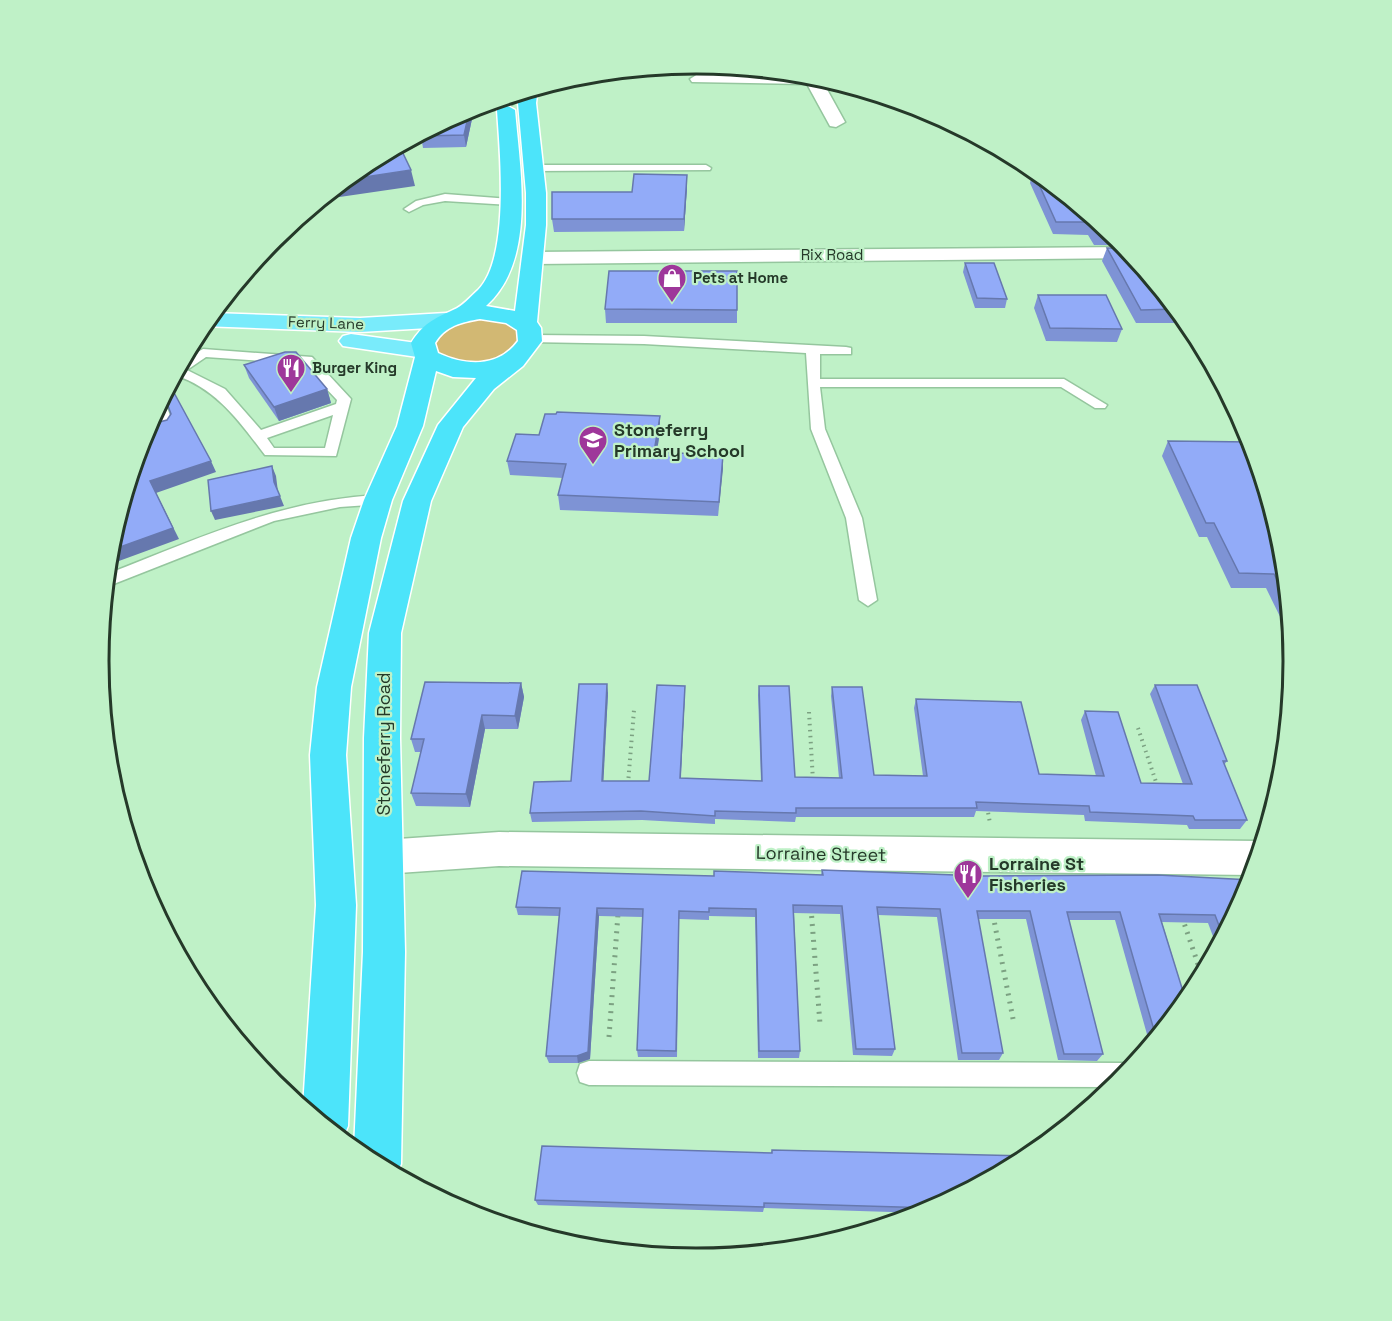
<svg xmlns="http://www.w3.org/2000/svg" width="1392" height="1321" font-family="'Space Grotesk',sans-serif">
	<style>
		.green { fill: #d2b873 }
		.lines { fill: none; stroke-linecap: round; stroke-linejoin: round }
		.service-casing { stroke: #95c69e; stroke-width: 3 }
		.minor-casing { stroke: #95c69e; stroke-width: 3 }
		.primary-casing { stroke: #fff; stroke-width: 3 }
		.trunk-casing { stroke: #fff; stroke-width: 3 }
		.path-far1 { stroke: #7ca182; stroke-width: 4; stroke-dasharray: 1.5 4.5; stroke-linecap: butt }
		.path { stroke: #7ca182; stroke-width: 5; stroke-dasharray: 2 6; stroke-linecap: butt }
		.service { fill: #fff; fill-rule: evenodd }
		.minor { fill: #fff; fill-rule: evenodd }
		.primary { fill: #79ebfb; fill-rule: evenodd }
		.trunk { fill: #4ce4fa; fill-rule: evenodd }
		.wall { fill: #7e93d5 }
		.shaded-wall { fill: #6678ae }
		.building { fill: #92abf8; stroke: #6678ae; stroke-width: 1.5 }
		.labels { text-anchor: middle; stroke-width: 4.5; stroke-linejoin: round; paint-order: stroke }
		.far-street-label { font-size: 15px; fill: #253929; stroke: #bff1c7 }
		.far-poi-label { font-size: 15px; font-weight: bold; fill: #253929; stroke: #bff1c7; text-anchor: start }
		.poi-label { font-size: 18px; font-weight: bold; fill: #253929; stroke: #bff1c7; text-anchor: start }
		.street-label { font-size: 18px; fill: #253929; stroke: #bff1c7 }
		.rim { fill: none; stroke: #253929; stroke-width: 3 }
	</style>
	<rect width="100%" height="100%" fill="#bff1c7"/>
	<path class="green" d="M 477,319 C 493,319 519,320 520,341 C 514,347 506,356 498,359 C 481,366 434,366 436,340 C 446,326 461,322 477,319 Z"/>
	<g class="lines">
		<g class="service-casing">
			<g id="service">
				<polygon points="706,165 711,168 710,170 533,171 528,168 533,165"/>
				<polygon points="445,194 511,199 516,202 511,205 445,201 423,205 409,212 404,209 416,201"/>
				<polygon points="533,335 644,336 846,347 851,348 851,354 820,354 820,379 1064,379 1107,405 1105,408 1095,408 1061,387 820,387 825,429 862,518 877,600 868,606 859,600 846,518 811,429 806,353 644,344 528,342 527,339"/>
				<path d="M 203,349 L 312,357 L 351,399 L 336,456 L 265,455 C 239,421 217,389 175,375 L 182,361 ZM 206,357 L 303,364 L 337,400 L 336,404 L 261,430 L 225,389 L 187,370 ZM 333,415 L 325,448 L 274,448 L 267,438 Z"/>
				<polygon points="160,401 166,405 174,426 156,435 146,435 146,429 159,424 155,412"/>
				<path d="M 378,495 L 386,500 L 383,504 L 340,507 L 274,521 L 106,587 L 107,574 C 197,539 280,500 378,495 Z"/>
				<polygon points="589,1061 1125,1063 1133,1066 1113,1087 589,1085 580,1082 577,1073 580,1064"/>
			</g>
		</g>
		<g class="minor-casing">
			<g id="minor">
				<polygon points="698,74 808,74 835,81 824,84 845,122 836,127 830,126 807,84 692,82 690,79"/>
				<path d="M 501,98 L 511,99 L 514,103 C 506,112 480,112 471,107 Z"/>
				<polygon points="1126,247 1135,258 534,264 526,263 523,258 526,253 534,252"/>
				<polygon points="499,832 1258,841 1262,842 1252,875 499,866 384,874 370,869 365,857 370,845 384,840"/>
			</g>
		</g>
		<g class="primary-casing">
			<g id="primary">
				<polygon points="212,313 360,318 446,313 454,315 458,320 454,325 446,327 360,332 201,326"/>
				<polygon points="351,334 424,344 433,346 436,351 433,356 424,358 343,346 339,341 343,336"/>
			</g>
		</g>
		<g class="trunk-casing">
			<path id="trunk" d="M 538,87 L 536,103 L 546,193 L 546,225 L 537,322 L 541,328 L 542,341 L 523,366 L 494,389 L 463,427 L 431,501 L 401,633 L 400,738 L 405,952 L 401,1164 L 396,1175 L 354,1149 L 363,952 L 364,738 L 369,633 L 403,501 L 438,425 L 476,378 L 453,377 L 436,371 L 423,426 L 392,500 L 381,538 L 351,687 L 346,755 L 356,905 L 348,1126 L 342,1140 L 303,1107 L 316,905 L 310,755 L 317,687 L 351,538 L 364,500 L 397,426 L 415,357 L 411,343 C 423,324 433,319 453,310 C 462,307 471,296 478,290 C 510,258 500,153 497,110 L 506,105 L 515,110 C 520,171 537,260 486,306 L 515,311 L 526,225 L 526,193 L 518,103 L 522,92 ZM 480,319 L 506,323 L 517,330 L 518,341 C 498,368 466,366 438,353 L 435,343 C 445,326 462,322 480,319 Z"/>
		</g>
		<g class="path-far1">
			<polyline points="809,712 813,781"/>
			<polyline points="104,717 120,777 122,816"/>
			<polyline points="1138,728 1157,785"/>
			<polyline points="628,784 634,710"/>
			<polyline points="987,807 990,823"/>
		</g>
		<g class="path">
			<polyline points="811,908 820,1024"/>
			<polyline points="993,915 1014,1024"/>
			<polyline points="1182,917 1202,976"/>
			<polyline points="609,1037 618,914"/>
			<polyline points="284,1092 288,1081"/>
		</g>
		<use href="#service" class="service"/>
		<use href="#minor" class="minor"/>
		<use href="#primary" class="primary"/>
		<use href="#trunk" class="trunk"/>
	</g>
	<g class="wall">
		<polygon points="471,107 472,119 466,147 423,148 421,136"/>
		<polygon points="1033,171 1036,171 1119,238 1124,245 1094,245 1088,235 1053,234 1030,183"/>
		<polygon points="687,187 684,231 554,232 552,219 632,192"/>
		<polygon points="1107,248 1126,248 1193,329 1201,344 1199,344 1186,323 1136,323 1102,261"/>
		<polygon points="965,263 1007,299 1005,308 975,308 963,272"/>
		<polygon points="1038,295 1122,329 1117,342 1046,341 1034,308"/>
		<polygon points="605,309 737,310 737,323 606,323"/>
		<polygon points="244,365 327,389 331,403 279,421 249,378"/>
		<polygon points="660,430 657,452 723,455 718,516 560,510 558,495 563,478 510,475 507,461 539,435"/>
		<polygon points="1168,441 1282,544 1291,639 1266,588 1231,588 1207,537 1199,537 1162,456"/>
		<polygon points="521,683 524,697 518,729 485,729 470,807 416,806 411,793 421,752 415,752 411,739"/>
		<polygon points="1155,685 1227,761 1224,765 1247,820 1240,829 1189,829 1187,825 1085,821 1084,815 976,811 974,817 796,817 795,822 715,819 715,824 642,820 532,822 530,813 571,781 608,693 603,781 649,781 685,686 681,778 761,781 758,695 759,686 795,777 839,778 831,696 832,687 874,775 923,776 914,708 916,699 1039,774 1096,776 1081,720 1085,711 1141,783 1183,784 1150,694"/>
		<polygon points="822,870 1248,889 1217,947 1208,923 1162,922 1186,1001 1150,1045 1115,920 1069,920 1103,1054 1097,1061 1058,1060 1026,919 978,919 1003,1053 999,1060 958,1060 937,917 878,915 895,1049 892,1056 853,1055 840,914 794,913 800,1051 799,1058 758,1058 755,917 709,916 709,920 679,919 677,1057 638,1057 637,1050 643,917 599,916 590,1059 578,1063 549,1063 546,1056 559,916 518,915 516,907 714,876 821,875"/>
		<polygon points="772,1150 1028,1157 923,1213 764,1208 763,1212 538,1205 535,1200 771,1153"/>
	</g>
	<g class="shaded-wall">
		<polygon points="471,107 472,119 466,147 464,135"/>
		<polygon points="411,170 415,186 319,200 345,180"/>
		<polygon points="687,175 687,187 684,231 684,219"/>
		<polygon points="327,389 331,403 279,421 274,407"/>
		<polygon points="155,412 156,423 147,426"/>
		<polygon points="660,416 660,430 655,466 654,452"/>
		<polygon points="723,455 723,469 718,516 719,502"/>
		<polygon points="211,461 216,472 156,493 179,539 108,565 109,551 150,481"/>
		<polygon points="272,466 276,476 278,492 274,482"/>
		<polygon points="280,496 284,506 215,520 211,511"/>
		<polygon points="521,683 524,697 518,729 515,716"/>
		<polygon points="607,684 608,693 603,790 602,781"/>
		<polygon points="685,686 685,695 680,787 680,778"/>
		<polygon points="482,715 485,729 470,807 466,794"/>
		<polygon points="597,908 599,916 590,1059 578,1063 577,1056"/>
	</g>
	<g class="building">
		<polygon points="468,108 470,108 464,135 421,136 422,133"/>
		<polygon points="399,145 411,170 345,180 364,164"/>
		<polygon points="1033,171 1036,171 1111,232 1098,232 1092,222 1056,222"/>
		<polygon points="634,174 687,175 684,219 552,219 552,192 632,192"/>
		<polygon points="1107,248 1126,248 1177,309 1141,310"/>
		<polygon points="965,263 994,263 1007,299 977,298"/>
		<polygon points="609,271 737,271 737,310 605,309"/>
		<polygon points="1038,295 1106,295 1122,329 1050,328"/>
		<polygon points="285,352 296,352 327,389 274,407 244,365"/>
		<polygon points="172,389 211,461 150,481 173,528 109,551 110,544 144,432 148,425 167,420 171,414 164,395 166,392"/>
		<polygon points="557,412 660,416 654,452 723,455 719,502 558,495 566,464 507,461 516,434 539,435 545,414 556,414"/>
		<polygon points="1168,441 1251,442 1282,544 1287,599 1274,574 1239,573 1214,523 1206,523"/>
		<polygon points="272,466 274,482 280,496 211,511 208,480"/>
		<polygon points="425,682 521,683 515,716 482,715 466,794 411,793 424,739 411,739"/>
		<polygon points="579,684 607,684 602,781 649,781 657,685 685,686 680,778 762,781 759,686 789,686 795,777 842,778 832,687 862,687 874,775 927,776 916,699 1021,702 1039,774 1104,776 1085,711 1118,712 1141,783 1192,784 1155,685 1197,685 1227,761 1223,761 1247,820 1195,820 1193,816 1090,812 1089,806 976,802 977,808 796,808 796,813 715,811 715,816 641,811 530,813 534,782 571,781"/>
		<polygon points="822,870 982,876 1158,875 1251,880 1248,889 1223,936 1215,915 1159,914 1186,1001 1156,1037 1120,912 1067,912 1103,1054 1064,1054 1030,911 977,911 1003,1053 962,1053 940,909 877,907 895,1049 856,1049 842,906 793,905 800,1051 759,1051 756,909 709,908 709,912 679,911 676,1051 637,1050 643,909 597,908 588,1052 577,1056 546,1056 560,908 516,907 522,871 714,876 714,871 823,875"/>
		<polygon points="542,1146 772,1153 772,1150 1030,1156 933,1208 764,1203 764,1207 535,1200"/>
	</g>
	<defs>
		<g id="shop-pin" transform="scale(1.5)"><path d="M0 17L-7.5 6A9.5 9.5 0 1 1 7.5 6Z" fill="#9e379a" stroke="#bff1c7"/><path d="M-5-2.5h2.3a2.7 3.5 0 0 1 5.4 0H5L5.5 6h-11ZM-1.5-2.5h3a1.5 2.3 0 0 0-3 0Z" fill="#fff"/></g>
		<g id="restaurant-pin" transform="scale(1.5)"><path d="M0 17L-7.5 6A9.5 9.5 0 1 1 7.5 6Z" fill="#9e379a" stroke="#bff1c7"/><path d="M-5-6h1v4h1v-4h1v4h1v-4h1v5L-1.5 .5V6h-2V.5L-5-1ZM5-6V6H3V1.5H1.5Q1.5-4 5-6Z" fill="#fff"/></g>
		<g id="school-pin" transform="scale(1.5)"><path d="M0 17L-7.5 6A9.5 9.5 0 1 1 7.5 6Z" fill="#9e379a" stroke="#bff1c7"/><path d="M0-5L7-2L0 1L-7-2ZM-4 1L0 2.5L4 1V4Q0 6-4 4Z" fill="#fff"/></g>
	</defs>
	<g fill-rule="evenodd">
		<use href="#shop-pin" x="672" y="278"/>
		<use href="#restaurant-pin" x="291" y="368"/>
		<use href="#school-pin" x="593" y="440"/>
		<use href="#restaurant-pin" x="968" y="874"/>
	</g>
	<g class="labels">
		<g class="far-street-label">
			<text x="832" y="260">Rix Road</text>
			<text transform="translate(326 323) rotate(2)" y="5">Ferry Lane</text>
		</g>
		<g class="far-poi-label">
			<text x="693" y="283">Pets at Home</text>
			<text x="312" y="373">Burger King</text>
		</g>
		<g class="poi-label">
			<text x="614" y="436">Stoneferry<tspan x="614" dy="21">Primary School</tspan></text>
			<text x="989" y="870">Lorraine St<tspan x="989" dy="21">Fisheries</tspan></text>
		</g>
		<g class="street-label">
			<text transform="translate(384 744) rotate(-90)" y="6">Stoneferry Road</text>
			<text transform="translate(821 854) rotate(1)" y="6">Lorraine Street</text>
		</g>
	</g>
	<path d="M0 0H1392V1321H0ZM109 661a587 587 0 1 1 1174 0a587 587 0 1 1-1174 0Z" fill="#bff1c7" fill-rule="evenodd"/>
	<path class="rim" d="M109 661a587 587 0 1 1 1174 0a587 587 0 1 1-1174 0Z"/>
</svg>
